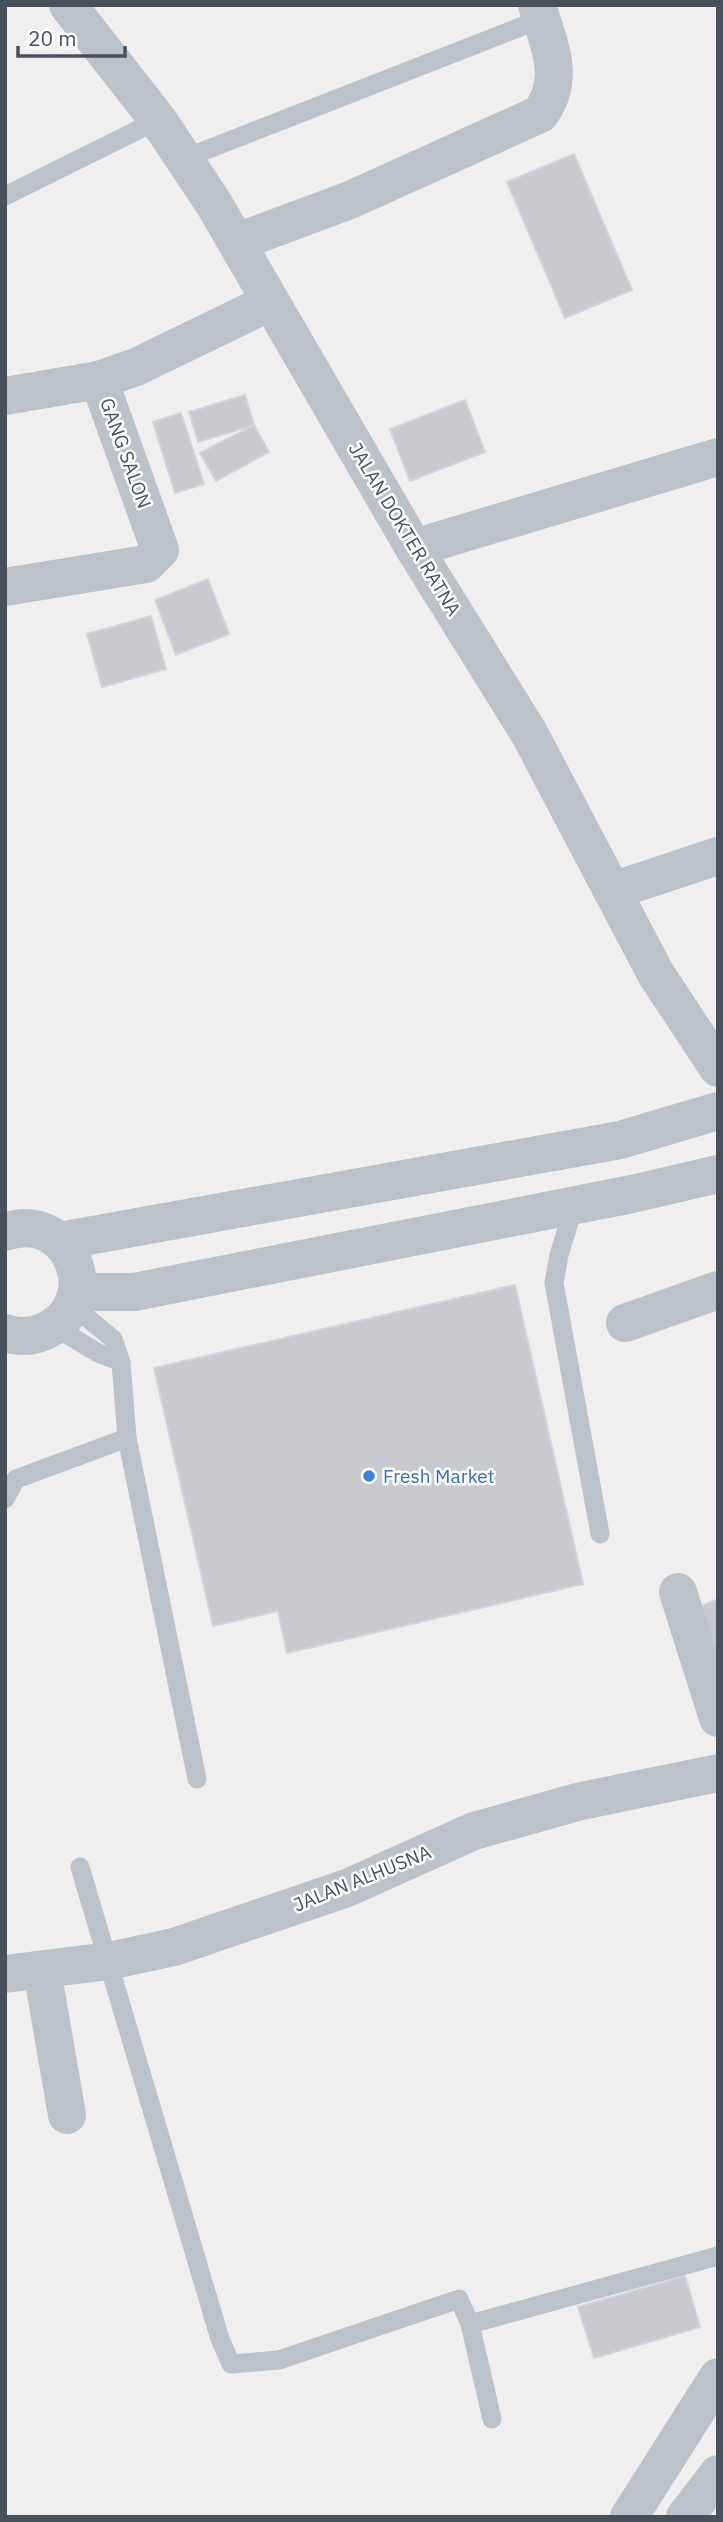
<svg xmlns="http://www.w3.org/2000/svg" width="723" height="2522" font-family="'IBM Plex Sans',sans-serif">
	<style>
		.building { fill: #c9cad0; stroke: #d3d4d9; stroke-width: 2 }
		.lines { fill: none; stroke-linecap: round; stroke-linejoin: round }
		.service { stroke: #bbc2c9; stroke-width: 19 }
		.minor { stroke: #bbc2c9; stroke-width: 38 }
		.tertiary { stroke: #bbc2c9; stroke-width: 38 }
		.shop-dot { fill: #3f7fe0; stroke: #fff; stroke-width: 2.5 }
		.labels { text-anchor: middle; stroke-width: 5; stroke-linejoin: round; paint-order: stroke }
		.street-label { font-size: 19px; fill: #485159; stroke: #fff }
		.shop-label { font-size: 19px; fill: #366cbe; stroke: #fff; text-anchor: start }
	</style>
	<rect width="100%" height="100%" fill="#f0eeee"/>
	<g class="building">
		<polygon points="574,154 632,290 565,318 507,182"/>
		<polygon points="245,395 254,425 198,442 189,412"/>
		<polygon points="465,400 485,452 410,481 390,429"/>
		<polygon points="181,413 204,484 175,493 153,422"/>
		<polygon points="254,425 269,452 216,481 200,453"/>
		<polygon points="208,579 229,634 176,655 155,600"/>
		<polygon points="151,616 166,669 102,687 87,634"/>
		<polygon points="515,1285 583,1584 287,1653 278,1611 213,1626 154,1368"/>
		<polygon points="718,1599 718,1669 689,1611"/>
		<polygon points="685,2276 700,2327 594,2358 578,2307"/>
	</g>
	<g class="lines">
		<g class="service">
			<polyline points="183,159 541,19"/>
			<polyline points="5,196 158,120"/>
			<polyline points="574,1206 559,1255 554,1283 600,1534"/>
			<polyline points="73,1306 113,1339 121,1362 127,1438 197,1779"/>
			<polyline points="55,1327 98,1353 121,1362"/>
			<polyline points="5,1499 16,1479 127,1438"/>
			<polyline points="80,1867 220,2339 231,2364 279,2360 459,2299 470,2324"/>
			<polyline points="492,2419 470,2324 718,2256"/>
		</g>
		<g class="minor">
			<path d="M 237,242 L 350,200 L 540,114 C 567,78 548,43 537,5"/>
			<polyline points="5,396 99,380"/>
			<polyline points="414,548 718,457"/>
			<polyline points="5,587 146,564 160,550 99,380 136,367 270,302"/>
			<polyline points="612,891 718,856"/>
			<path d="M 5,1232 C 71,1208 109,1304 43,1332 C 31,1337 17,1337 5,1333"/>
			<polyline points="60,1241 620,1140 718,1111"/>
			<polyline points="78,1292 134,1292 632,1194 718,1174"/>
			<polyline points="625,1323 718,1290"/>
			<polyline points="678,1592 718,1718"/>
			<polyline points="42,1970 67,2115"/>
			<polyline points="5,1974 109,1961 174,1947 347,1888 474,1831 577,1802 718,1773"/>
			<polyline points="629,2517 718,2377"/>
			<polyline points="685,2517 718,2474"/>
		</g>
		<polyline class="tertiary" points="68,5 158,120 214,204 414,548 529,733 656,974 718,1068"/>
	</g>
	<circle class="shop-dot" cx="369" cy="1476" r="7"/>
	<g class="labels">
		<g class="street-label">
			<text transform="translate(126 453) rotate(70)" y="7">GANG SALON</text>
			<text transform="translate(405 529) rotate(59)" y="7">JALAN DOKTER RATNA</text>
			<text transform="translate(362 1878) rotate(-22)" y="7">JALAN ALHUSNA</text>
		</g>
		<g class="shop-label">
			<text x="383" y="1483">Fresh Market</text>
		</g>
	</g>
	<rect width="723" height="2522" fill="none" stroke="#485159" stroke-width="14"/>
	<path d="M18 46v10h107v-10" fill="none" stroke="#485159" stroke-width="3.5"/>
	<text x="28" y="46" font-size="21" fill="#485159" stroke="#ffffff" stroke-width="5" paint-order="stroke">20 m</text>
</svg>
